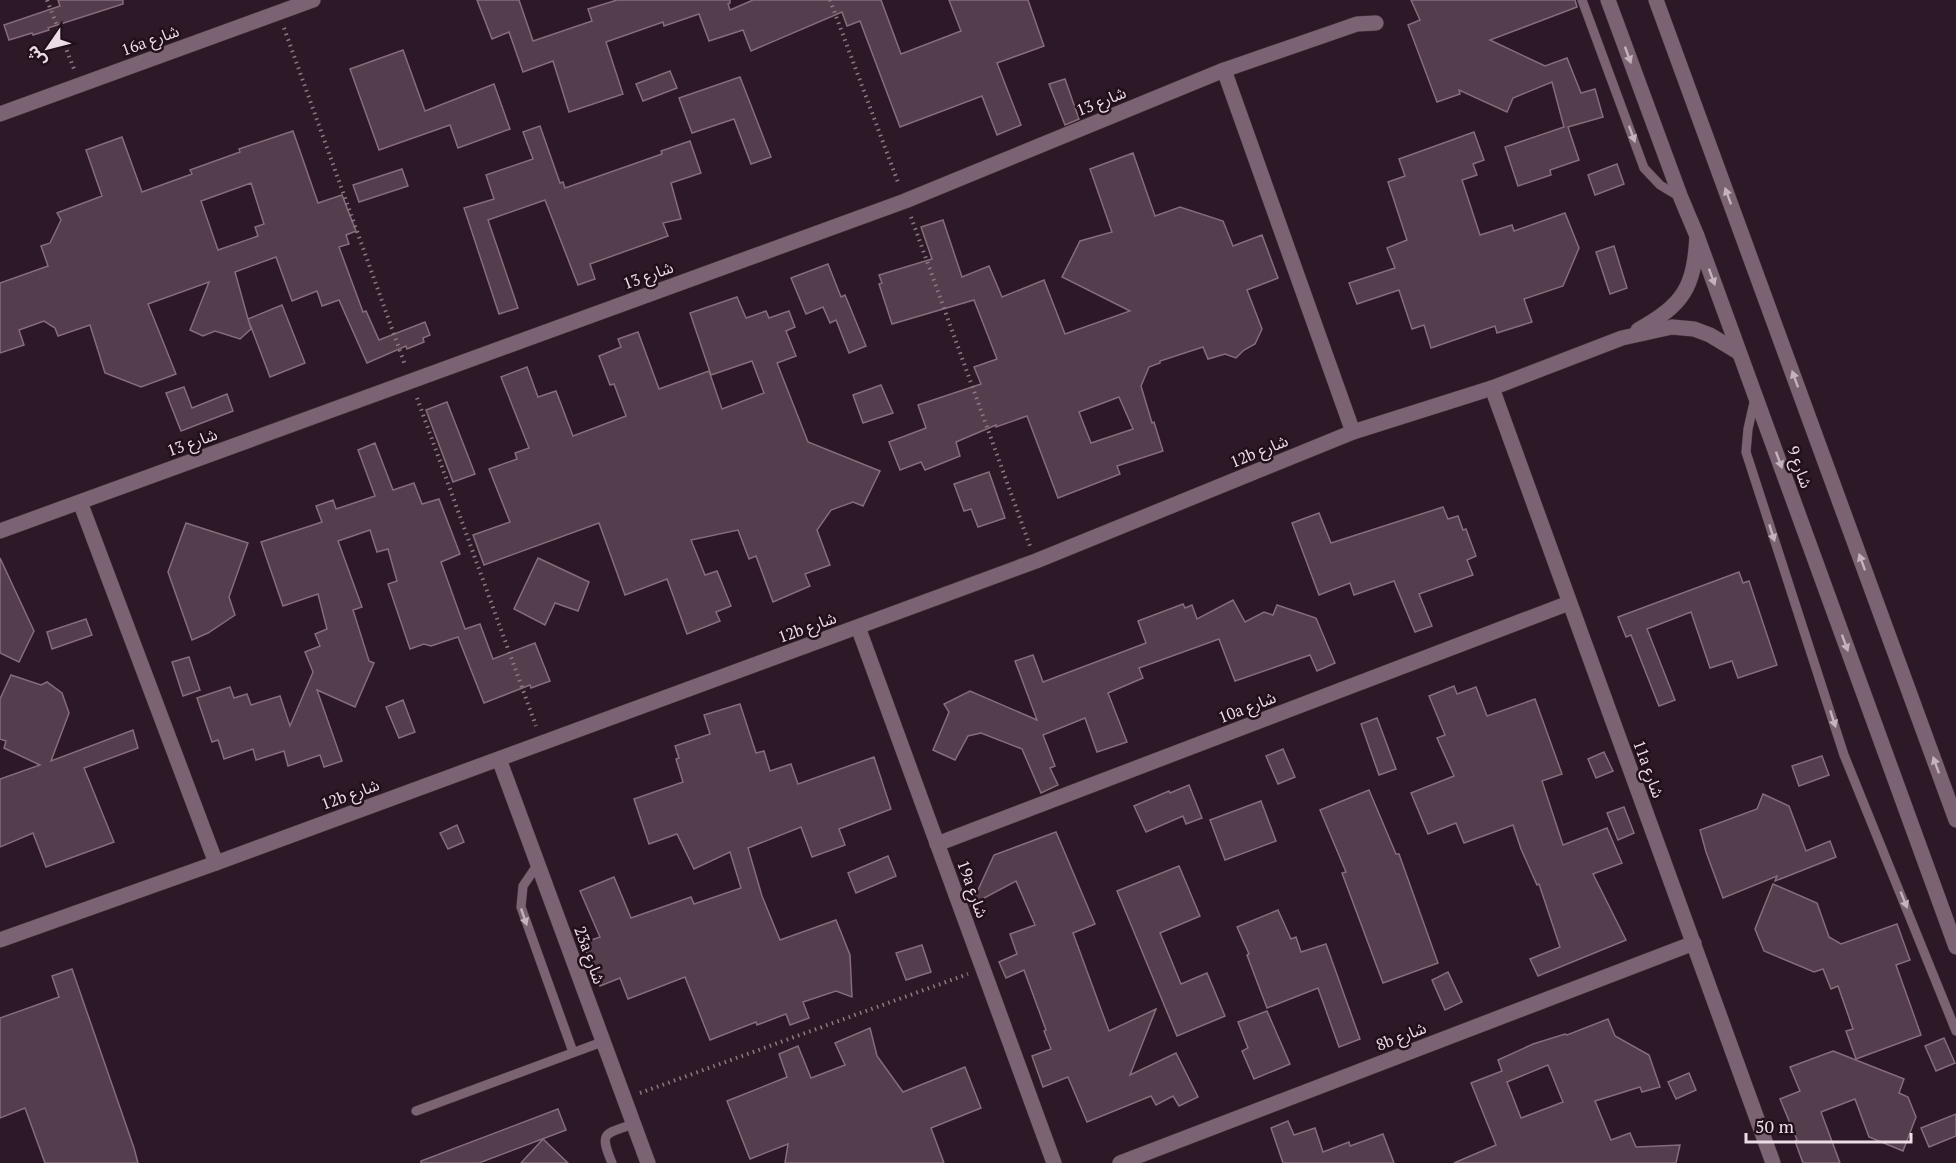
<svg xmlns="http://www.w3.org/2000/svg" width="1956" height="1163" font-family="'PT Serif','Noto Sans Arabic',serif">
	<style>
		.building { fill: #543d4c; stroke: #866c7d; stroke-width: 1.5; fill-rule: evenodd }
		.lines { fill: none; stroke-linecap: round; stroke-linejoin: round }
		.service-casing { stroke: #43343e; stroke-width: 10 }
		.minor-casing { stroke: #43343e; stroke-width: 16 }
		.tertiary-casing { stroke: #43343e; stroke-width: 16 }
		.path { stroke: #8b7985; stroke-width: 4; stroke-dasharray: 1.5 4.5; stroke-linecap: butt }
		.service { stroke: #7c6373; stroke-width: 9 }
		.minor { stroke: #7c6373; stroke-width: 15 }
		.tertiary { stroke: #7c6373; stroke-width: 15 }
		.oneway { fill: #c4b2bd }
		.labels { text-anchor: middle; stroke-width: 5; stroke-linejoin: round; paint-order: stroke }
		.street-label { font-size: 16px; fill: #ebdce5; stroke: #220f1c }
	</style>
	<rect width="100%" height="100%" fill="#2c1826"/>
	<g class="building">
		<polygon points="58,0 123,0 123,4 48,28 49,30 33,35 32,33 9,40 4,25 60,6"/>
		<polygon points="477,0 519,0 533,41 592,21 588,9 617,0 730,0 730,3 728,4 730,10 753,0 881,0 901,54 961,31 949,0 1028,0 1044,46 997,63 1021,125 997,135 982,96 900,127 860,21 847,26 842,12 751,51 743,30 709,41 699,14 664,26 663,22 606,42 623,94 569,112 553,61 523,72 509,32 492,39"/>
		<polygon points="1411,0 1575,0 1577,7 1490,40 1545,66 1567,58 1581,93 1595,89 1603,117 1568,127 1579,160 1550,170 1551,175 1518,186 1505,147 1564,127 1552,82 1513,98 1507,112 1459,90 1460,94 1437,102 1408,25 1420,20"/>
		<polygon points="403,50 425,111 494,84 510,129 458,148 450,125 379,150 350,69"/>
		<polygon points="670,71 677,88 643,101 636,84"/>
		<polygon points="740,77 771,157 751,164 734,119 692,133 679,98"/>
		<polygon points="1065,79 1079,119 1065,125 1049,84"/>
		<polygon points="540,126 560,183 563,182 565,188 662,154 661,151 690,141 701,173 671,183 681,219 663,223 668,236 590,264 595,279 578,285 545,200 488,220 518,308 499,314 464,208 494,199 486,175 533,159 523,132"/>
		<path d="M 293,131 L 318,203 L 342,195 L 356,231 L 346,235 L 349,244 L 339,247 L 363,312 L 366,311 L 379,340 L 425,322 L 430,335 L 423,338 L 424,342 L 407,349 L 406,346 L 367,363 L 339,300 L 322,306 L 317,291 L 292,301 L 276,257 L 235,272 L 248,319 L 282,305 L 305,363 L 270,377 L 248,319 L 251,329 L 240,339 L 215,331 L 203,336 L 190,330 L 209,282 L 148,304 L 176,374 L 141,387 L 105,373 L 90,325 L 58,336 L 55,328 L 44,321 L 19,330 L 24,345 L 0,353 L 0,283 L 48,266 L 41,246 L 50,243 L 61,220 L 57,213 L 102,196 L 86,150 L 122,137 L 142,192 L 192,174 L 190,170 L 240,152 L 239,149 ZM 251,183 L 264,224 L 255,227 L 258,236 L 218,250 L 201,201 Z"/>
		<polygon points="1474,132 1484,160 1473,164 1477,175 1462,180 1480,235 1512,225 1514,231 1565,213 1579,248 1563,286 1524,299 1532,322 1497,333 1495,326 1431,348 1424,325 1412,329 1399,290 1357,304 1349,283 1395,268 1387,248 1407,240 1388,182 1405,176 1399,159"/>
		<path d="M 1133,153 L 1155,216 L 1180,207 L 1223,221 L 1233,246 L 1262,235 L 1278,278 L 1247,290 L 1262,329 L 1255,344 L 1244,350 L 1236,358 L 1225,354 L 1208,359 L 1203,347 L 1160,361 L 1160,363 L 1149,367 L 1141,386 L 1152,423 L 1154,422 L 1163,451 L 1117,466 L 1120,474 L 1058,498 L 1027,416 L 996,427 L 996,425 L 956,442 L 960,456 L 925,470 L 921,462 L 900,470 L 889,442 L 926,428 L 918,405 L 981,384 L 974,367 L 997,359 L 974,300 L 892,324 L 879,284 L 882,283 L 879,275 L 932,259 L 921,227 L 943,220 L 962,277 L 989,266 L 1002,297 L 1044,280 L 1065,334 L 1130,311 L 1062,277 L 1080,241 L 1112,232 L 1090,169 ZM 1119,397 L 1133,429 L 1091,443 L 1079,412 Z"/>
		<polygon points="1617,164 1624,184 1595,195 1588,175"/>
		<polygon points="402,169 408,186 359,202 353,185"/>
		<polygon points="1614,246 1627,288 1610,294 1596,252"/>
		<polygon points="828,264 841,297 845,295 866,346 849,353 836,320 830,323 823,307 806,314 791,278"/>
		<polygon points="737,297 746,318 766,311 769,318 789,311 795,327 786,331 796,356 777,363 808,442 880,471 863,506 853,502 831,510 817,530 830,565 805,574 810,586 773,602 756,556 749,559 738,530 691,540 705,575 717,571 731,606 716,612 720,621 687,634 667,579 625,595 599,523 484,565 473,535 510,522 489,469 517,459 515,453 529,448 501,377 527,367 538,397 556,391 573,436 626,416 614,384 610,385 599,356 621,347 618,339 638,332 659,389 709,371 722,409 764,393 752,361 711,375 690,313"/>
		<polygon points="881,385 893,413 863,423 853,395"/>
		<polygon points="184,387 192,408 227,394 233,411 181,431 166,393"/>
		<polygon points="447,402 475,474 453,482 426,410"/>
		<polygon points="375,443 393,490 414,483 422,504 439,499 460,554 441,562 465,629 480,624 493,659 535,643 550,681 531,688 530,685 484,703 458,637 431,646 424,644 410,649 388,584 397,581 388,549 377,552 370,530 338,541 362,607 353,610 369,661 374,663 355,707 317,690 342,761 324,767 320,755 288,766 284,751 256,760 253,749 224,759 218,740 212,742 197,698 230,687 234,698 247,694 251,705 280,696 290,726 313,672 305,652 320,646 315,634 327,629 318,594 283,606 261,542 322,522 316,506 333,500 336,509 375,496 358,450"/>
		<polygon points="989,472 1005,518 978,527 971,509 964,511 954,484"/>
		<polygon points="1443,507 1448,519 1458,516 1463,530 1466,529 1476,556 1467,560 1473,575 1419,594 1432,626 1415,632 1394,581 1354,595 1350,583 1319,595 1292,523 1319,513 1331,543"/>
		<polygon points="186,523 248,543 229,597 235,615 208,633 192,640 168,572"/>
		<polygon points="0,558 34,631 19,662 0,653"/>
		<polygon points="538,558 589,582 578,611 555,603 545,625 514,609"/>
		<polygon points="1739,572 1743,583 1749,581 1777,665 1738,678 1732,661 1710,668 1691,612 1647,629 1675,700 1659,706 1631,635 1626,637 1618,617"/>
		<polygon points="1233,600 1245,622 1264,612 1273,615 1277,605 1316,618 1335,663 1317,671 1310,655 1235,681 1219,639 1139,668 1143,678 1108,693 1127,742 1097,752 1085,718 1043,735 1055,766 1050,768 1058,785 1041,793 1022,749 981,733 968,736 955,760 933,750 949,712 944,704 970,691 1037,720 1015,661 1033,655 1043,682 1146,643 1138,621 1183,604 1185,608 1192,605 1197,619"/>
		<polygon points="86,619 92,635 52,649 47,632"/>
		<polygon points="189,657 200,690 183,696 172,662"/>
		<polygon points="11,675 41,685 47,682 62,693 69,713 51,761 133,730 138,748 84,768 114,842 46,867 33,833 0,847 0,779 40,765 4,748 6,741 0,739 0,699"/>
		<polygon points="1454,686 1457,694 1476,687 1487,716 1535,699 1562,774 1542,781 1563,845 1607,828 1622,863 1593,874 1626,940 1538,976 1530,959 1560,947 1539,884 1537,885 1521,849 1513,825 1464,843 1456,823 1428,834 1411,793 1454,776 1437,738 1445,735 1429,696"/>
		<polygon points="403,700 415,732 399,738 386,707"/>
		<polygon points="740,704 756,753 764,751 770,771 791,764 798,784 874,757 891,809 839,829 845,845 812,857 801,827 748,848 762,896 780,940 836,920 850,955 852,997 836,991 803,1002 809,1018 790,1025 786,1014 757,1025 756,1022 710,1040 685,977 628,999 620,978 600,986 583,943 600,937 580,891 614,877 631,918 691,897 694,904 741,888 730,852 694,869 677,834 649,844 634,799 683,782 676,759 679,758 675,746 710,734 704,715"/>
		<polygon points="1377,718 1396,769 1379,775 1361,724"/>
		<polygon points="1283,749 1295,777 1278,784 1266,756"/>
		<polygon points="1604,752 1613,771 1596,778 1588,759"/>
		<polygon points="1822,756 1829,775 1799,786 1792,766"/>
		<polygon points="1189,785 1202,818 1186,824 1183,816 1146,832 1134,806 1169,791 1170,793"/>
		<polygon points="1369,790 1396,854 1399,854 1438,963 1383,983 1342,873 1346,872 1320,810"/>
		<polygon points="1763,794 1789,806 1806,851 1830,841 1836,857 1775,881 1777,876 1723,898 1706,852 1700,830 1757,809"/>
		<polygon points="1261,801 1276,841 1225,860 1210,820"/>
		<polygon points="1624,807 1634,833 1618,840 1607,813"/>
		<polygon points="457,825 464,842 448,849 440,833"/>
		<polygon points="1056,832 1095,924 1073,933 1109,1031 1156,1009 1130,1075 1176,1053 1198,1097 1179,1106 1173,1096 1156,1105 1151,1096 1087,1122 1068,1077 1043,1087 1032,1056 1051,1049 1044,1031 1046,1030 1024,970 1006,978 999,962 1017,954 1010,934 1035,925 1016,881 971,905 994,855"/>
		<polygon points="888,856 896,876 856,893 848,873"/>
		<polygon points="1179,866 1200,916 1160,933 1181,984 1207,973 1225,1016 1177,1036 1117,891"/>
		<polygon points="1773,884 1817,903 1829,937 1841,944 1897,924 1910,960 1896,965 1921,1035 1856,1059 1846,1031 1853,1029 1838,986 1831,989 1823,969 1814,972 1764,951 1755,929"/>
		<polygon points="1278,910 1291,939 1296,937 1301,952 1326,944 1360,1039 1339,1047 1318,988 1267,1008 1247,955 1249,954 1237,927"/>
		<polygon points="922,945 931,972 906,980 896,953"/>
		<polygon points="72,969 134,1148 138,1163 45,1163 25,1108 0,1118 0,1018 59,997 52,976"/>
		<polygon points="1448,972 1462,1002 1445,1010 1432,980"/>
		<polygon points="1267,1011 1290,1064 1254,1079 1242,1051 1248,1048 1238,1022"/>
		<path d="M 1608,1019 L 1615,1036 L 1649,1055 L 1660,1087 L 1642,1092 L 1640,1087 L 1595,1101 L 1611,1140 L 1630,1133 L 1636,1147 L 1680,1145 L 1676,1163 L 1454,1163 L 1496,1145 L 1471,1083 L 1502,1071 L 1498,1060 L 1533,1044 L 1565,1034 L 1567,1035 ZM 1548,1065 L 1563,1102 L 1521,1118 L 1507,1082 Z"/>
		<polygon points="870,1028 877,1056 903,1092 965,1067 981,1108 931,1128 944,1163 785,1163 788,1144 750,1159 727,1101 787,1077 779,1054 798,1046 811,1078 845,1065 835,1043"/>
		<polygon points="1944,1038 1955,1063 1936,1071 1925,1046"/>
		<polygon points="1833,1051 1904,1079 1899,1093 1908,1097 1916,1117 1903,1151 1869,1137 1855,1099 1821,1112 1840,1163 1803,1163 1795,1141 1797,1140 1780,1099 1800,1091 1790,1067"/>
		<polygon points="1689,1073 1696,1090 1676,1099 1668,1082"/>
		<polygon points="558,1109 566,1130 479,1163 421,1163 421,1161"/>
		<polygon points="1956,1114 1956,1136 1929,1147 1921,1128"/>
		<polygon points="1288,1121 1294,1135 1315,1128 1323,1152 1349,1142 1350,1146 1383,1134 1394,1163 1283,1163 1271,1128"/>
		<polygon points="543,1139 568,1163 521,1163"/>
	</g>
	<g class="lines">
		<g class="service-casing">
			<g id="service">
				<polyline points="1582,0 1644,168 1660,185 1680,197"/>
				<polyline points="1755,398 1748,429 1746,452 1844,755 1956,1031"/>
				<polyline points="538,864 523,886 521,907 573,1052"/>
				<polyline points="416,1111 602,1042"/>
				<path d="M 612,1163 C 599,1132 604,1134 634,1124"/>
			</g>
		</g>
		<g class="minor-casing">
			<g id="minor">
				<polyline points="1224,70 1353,432"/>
				<polyline points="0,114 313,0"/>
				<path d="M 1638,330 C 1684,304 1694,288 1697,236"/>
				<polyline points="1492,388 1773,1163"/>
				<polyline points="80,502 216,863"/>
				<polyline points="0,531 905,201 1224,70 1357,24 1376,23"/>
				<polyline points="858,627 1054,1163"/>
				<polyline points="499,759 648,1163"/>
				<polyline points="937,844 1569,603"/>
				<polyline points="0,940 216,863 1036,561 1353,432 1492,388 1622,338 1672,327 1694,329 1710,335 1738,352"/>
				<polyline points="1120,1163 1694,943"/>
			</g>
		</g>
		<g class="tertiary-casing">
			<g id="tertiary">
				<polyline points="1608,0 1681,198 1697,236 1956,947"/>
				<polyline points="1656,0 1956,820"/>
			</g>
		</g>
		<g class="path">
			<polyline points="47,0 74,69"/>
			<polyline points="830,0 899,185"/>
			<polyline points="284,28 405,365"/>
			<polyline points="911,217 1030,546"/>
			<polyline points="417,398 536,726"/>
			<polyline points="640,1093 968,974"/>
		</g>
		<use href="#service" class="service"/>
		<use href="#minor" class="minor"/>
		<use href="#tertiary" class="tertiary"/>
	</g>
	<defs><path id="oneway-solid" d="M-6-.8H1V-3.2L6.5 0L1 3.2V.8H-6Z" transform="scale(1.5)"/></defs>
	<g class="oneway">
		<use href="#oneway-solid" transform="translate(1628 55) rotate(70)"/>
		<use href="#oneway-solid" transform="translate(1632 134) rotate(70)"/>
		<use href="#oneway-solid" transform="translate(1728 196) rotate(-110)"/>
		<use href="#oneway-solid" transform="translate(1712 277) rotate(70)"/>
		<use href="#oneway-solid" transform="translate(1795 379) rotate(-110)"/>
		<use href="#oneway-solid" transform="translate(1779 460) rotate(70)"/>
		<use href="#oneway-solid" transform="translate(1772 533) rotate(72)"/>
		<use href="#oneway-solid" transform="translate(1862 562) rotate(-110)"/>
		<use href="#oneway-solid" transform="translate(1845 643) rotate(70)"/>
		<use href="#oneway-solid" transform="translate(1833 719) rotate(72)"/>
		<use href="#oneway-solid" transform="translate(1936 765) rotate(-110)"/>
		<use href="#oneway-solid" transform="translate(1904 900) rotate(68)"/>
		<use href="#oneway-solid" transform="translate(524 917) rotate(71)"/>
	</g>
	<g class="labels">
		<g class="street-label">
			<text transform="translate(150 40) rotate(-20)" y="6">16a شارع</text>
			<text transform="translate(1101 101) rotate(-22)" y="6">شارع 13</text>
			<text transform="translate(648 275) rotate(-20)" y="6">شارع 13</text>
			<text transform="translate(192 442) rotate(-20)" y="6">شارع 13</text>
			<text transform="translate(1259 451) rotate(-22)" y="6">12b شارع</text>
			<text transform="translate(1800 467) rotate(70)" y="6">شارع 9</text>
			<text transform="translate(807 627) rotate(-20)" y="6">12b شارع</text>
			<text transform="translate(1247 707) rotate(-21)" y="6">10a شارع</text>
			<text transform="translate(1649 769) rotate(70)" y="6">11a شارع</text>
			<text transform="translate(350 794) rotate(-20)" y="6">12b شارع</text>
			<text transform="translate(973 889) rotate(70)" y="6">19a شارع</text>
			<text transform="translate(590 955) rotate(70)" y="6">23a شارع</text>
			<text transform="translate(1401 1036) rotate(-21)" y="6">8b شارع</text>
		</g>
	</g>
	<g transform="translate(48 48) rotate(235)" stroke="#220f1c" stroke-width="4.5" paint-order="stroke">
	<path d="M0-4.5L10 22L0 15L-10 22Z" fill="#ebdce5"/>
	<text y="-9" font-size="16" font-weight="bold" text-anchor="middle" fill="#ebdce5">ش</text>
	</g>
	<path d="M1746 1133v9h165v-9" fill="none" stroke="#ebdce5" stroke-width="3"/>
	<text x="1755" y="1133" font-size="18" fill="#ebdce5" stroke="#220f1c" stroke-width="4.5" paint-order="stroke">50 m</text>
</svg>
